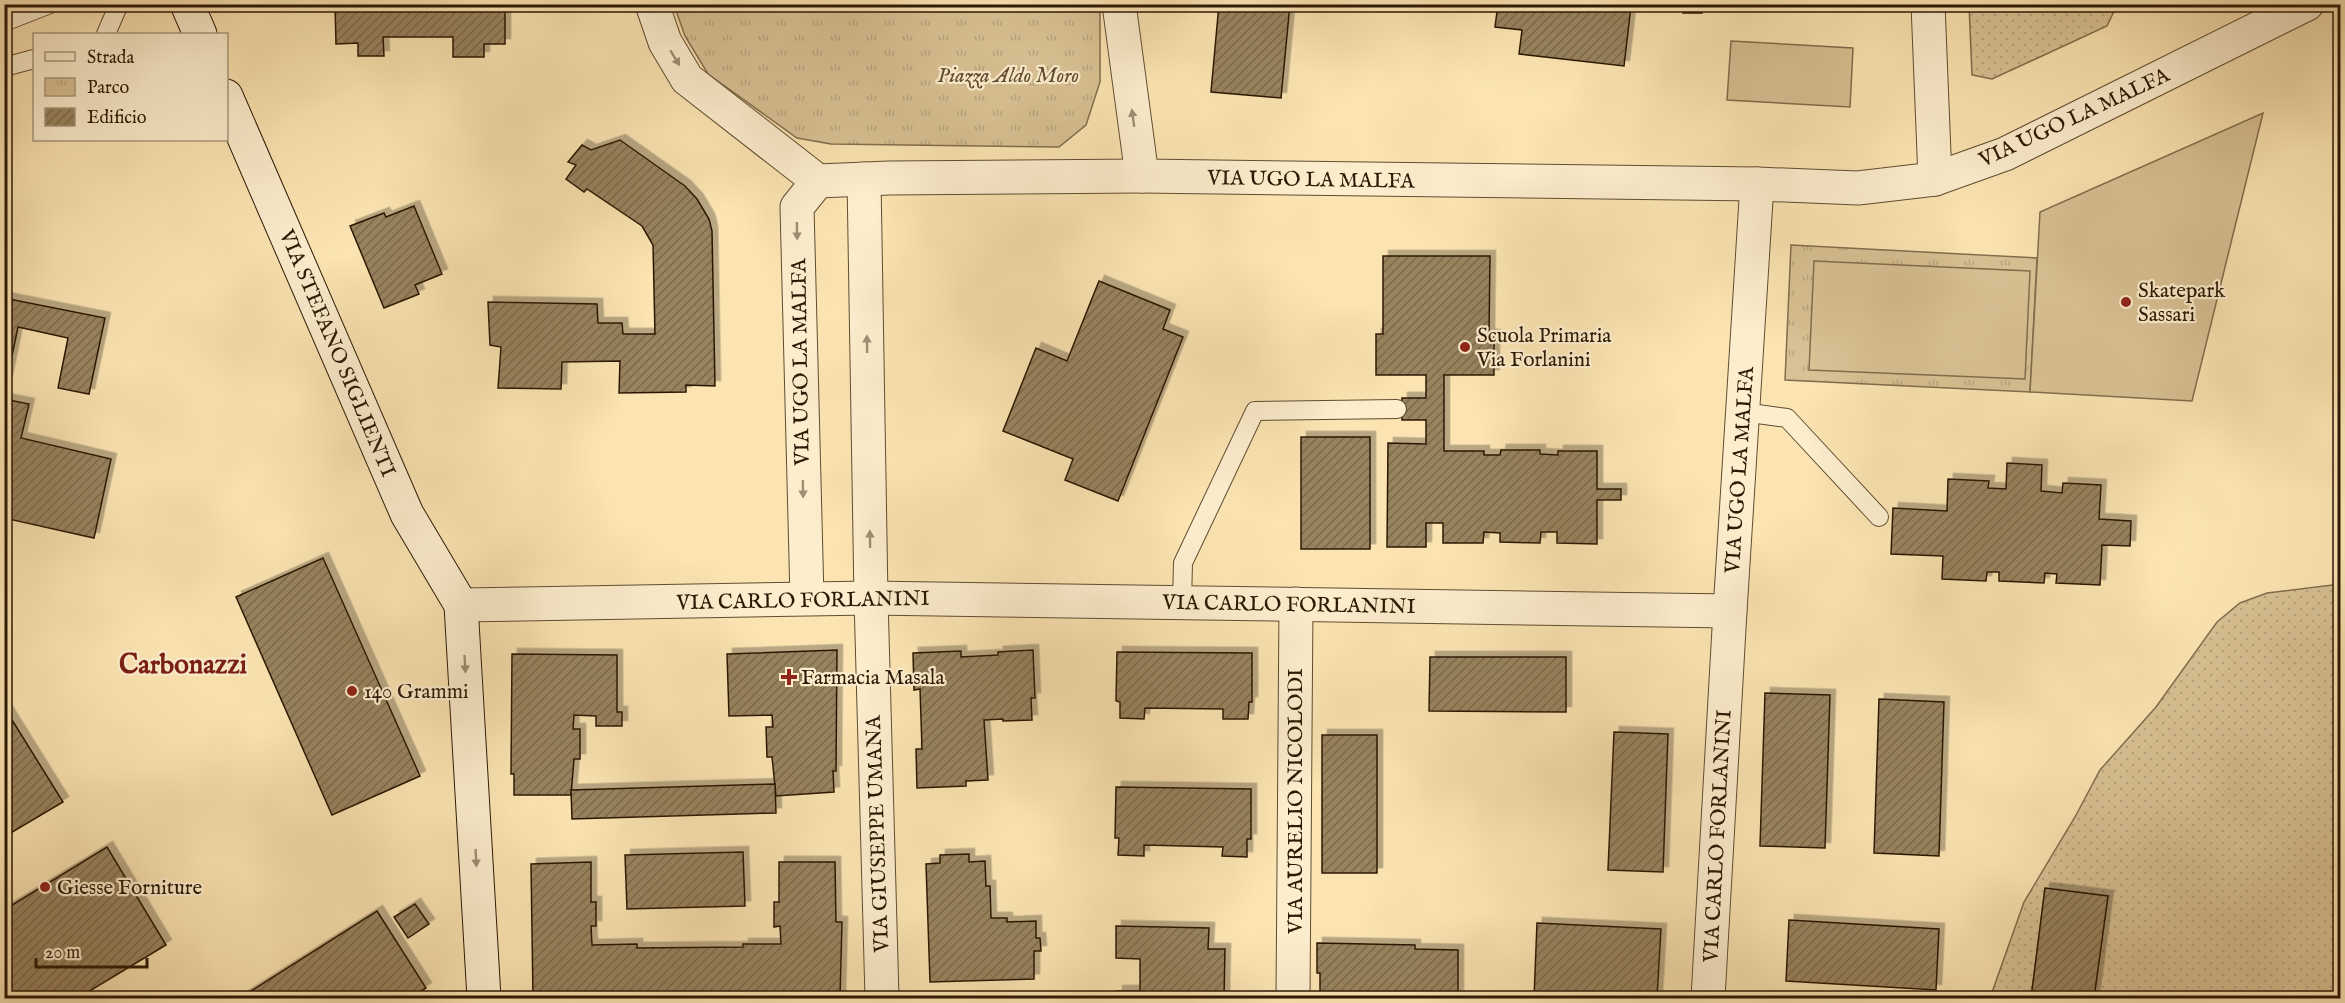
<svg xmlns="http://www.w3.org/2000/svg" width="2345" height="1003" font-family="'IM FELL English',serif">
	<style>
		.grass { fill: url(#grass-dots); stroke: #826d4c; stroke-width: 1.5 }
		.park { fill: url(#park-tufts); stroke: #826d4c; stroke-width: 1.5 }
		.pitch { fill: #d8c194; stroke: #826d4c; stroke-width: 1.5 }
		.building { fill: url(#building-hatch); stroke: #2c1904; stroke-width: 1.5; filter: url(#shadow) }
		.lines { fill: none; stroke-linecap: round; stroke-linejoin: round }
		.lane-casing { stroke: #604c30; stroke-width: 20 }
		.street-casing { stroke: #604c30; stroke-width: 35 }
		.secondary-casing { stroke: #2c1904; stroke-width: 35 }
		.lane { stroke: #fcedcd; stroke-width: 18 }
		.street { stroke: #fcedcd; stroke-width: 33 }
		.secondary { stroke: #fcedcd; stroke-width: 33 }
		.oneway { fill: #9e8e73 }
		.poi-dot { fill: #8f2418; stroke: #fcedcd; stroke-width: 2 }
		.labels { text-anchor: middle; stroke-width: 4.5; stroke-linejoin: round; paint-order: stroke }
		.park-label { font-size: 21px; font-style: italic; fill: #604b2f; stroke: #fcedcd }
		.street-label { font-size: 21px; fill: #2c1904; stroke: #fcedcd }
		.poi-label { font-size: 21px; fill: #2c1904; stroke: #fcedcd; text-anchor: start }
		.district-label { font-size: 27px; font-weight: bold; fill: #7a1f14; stroke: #fcedcd }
	</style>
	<defs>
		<pattern id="grass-dots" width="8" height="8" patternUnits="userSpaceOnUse" patternTransform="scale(1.5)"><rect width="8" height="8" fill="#d8c194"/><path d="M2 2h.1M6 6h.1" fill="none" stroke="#baa57e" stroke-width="1.8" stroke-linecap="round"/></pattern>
		<pattern id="park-tufts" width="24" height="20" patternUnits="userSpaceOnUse" patternTransform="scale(1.5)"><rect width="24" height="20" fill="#d8c194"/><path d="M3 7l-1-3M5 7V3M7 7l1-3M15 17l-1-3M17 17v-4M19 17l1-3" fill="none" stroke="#baa57e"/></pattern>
		<pattern id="building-hatch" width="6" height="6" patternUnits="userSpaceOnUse" patternTransform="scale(1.5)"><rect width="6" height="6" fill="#98835e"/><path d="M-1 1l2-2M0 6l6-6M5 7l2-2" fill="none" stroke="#7c6a4b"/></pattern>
		<filter id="shadow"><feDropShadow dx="5.5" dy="-5.5" stdDeviation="0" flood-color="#0004"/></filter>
	</defs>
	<rect width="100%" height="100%" fill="#fbe4b2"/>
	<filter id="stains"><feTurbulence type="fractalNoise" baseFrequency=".00333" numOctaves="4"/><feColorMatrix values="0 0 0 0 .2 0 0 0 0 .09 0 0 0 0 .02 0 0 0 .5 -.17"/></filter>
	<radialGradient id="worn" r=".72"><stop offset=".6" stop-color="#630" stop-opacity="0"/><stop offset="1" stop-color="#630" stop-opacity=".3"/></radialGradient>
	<g class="grass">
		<polygon points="1969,5 1969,4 2117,5 2107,26 1992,79 1972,75"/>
		<polygon points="2340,584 2340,998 2094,998 2108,896 2045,889 2031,998 1990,998 2024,902 2075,817 2100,770 2156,707 2217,622 2240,603 2267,593"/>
	</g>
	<g class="park">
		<polygon points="674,5 1100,5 1100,82 1086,125 1059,147 831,144 797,138 708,74 685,36"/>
		<polygon points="1791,245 2037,258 2030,392 1785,380"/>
	</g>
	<g class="pitch">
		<polygon points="1731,41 1853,48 1850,107 1727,100"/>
		<polygon points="2263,113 2192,401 2030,392 2040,212"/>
		<polygon points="1814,261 2030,271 2025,379 1809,370"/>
	</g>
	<g class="building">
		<polygon points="335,4 505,4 505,44 484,44 484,57 453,57 453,37 383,37 384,56 358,56 358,43 336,44"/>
		<polygon points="1219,4 1290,4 1281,98 1211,92"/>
		<polygon points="1498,4 1631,6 1624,66 1519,54 1522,30 1495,27"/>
		<polygon points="1684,4 1702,4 1702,13 1683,13"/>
		<polygon points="620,140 685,186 697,199 709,219 712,231 715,386 686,385 686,392 619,393 620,361 562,362 561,389 498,388 501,347 490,345 488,302 597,304 598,323 622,323 623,334 655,334 653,245 642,226 587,189 584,192 566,179 576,165 568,162 582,145 591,150"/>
		<polygon points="414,206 442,274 415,285 419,294 384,308 350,226 384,213 386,217"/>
		<polygon points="1383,256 1490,256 1489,335 1494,335 1494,375 1444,375 1444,451 1484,451 1484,455 1500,455 1501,450 1540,450 1540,454 1558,455 1558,451 1597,451 1597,489 1621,489 1621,500 1597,500 1597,544 1557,543 1557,532 1541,532 1540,543 1500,542 1500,533 1484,532 1483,543 1443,543 1443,523 1426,523 1426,547 1387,547 1388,443 1426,444 1426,420 1402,420 1402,398 1426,398 1426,375 1376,375 1376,334 1383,334"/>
		<polygon points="1099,281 1170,310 1163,329 1183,337 1118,501 1065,480 1073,459 1003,431 1036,348 1067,361"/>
		<polygon points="4,298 105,318 89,394 58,388 68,338 18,327 7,380 4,379"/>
		<polygon points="4,399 29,404 21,438 111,459 94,538 4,518"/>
		<rect x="1301" y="437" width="69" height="112"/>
		<polygon points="2007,463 2042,465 2041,491 2062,493 2063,483 2101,485 2099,519 2131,521 2130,546 2102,545 2100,585 2056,583 2057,574 2045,573 2044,583 1999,581 1999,572 1987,572 1986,581 1942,579 1943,556 1891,554 1893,508 1947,511 1948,479 1989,481 1988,488 2006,489"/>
		<polygon points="323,558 420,776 332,815 236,597"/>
		<polygon points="837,650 836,771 833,771 834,792 776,796 772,757 767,757 766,727 773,727 772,715 729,716 727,654"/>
		<polygon points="1033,650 1035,698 1031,698 1032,720 1003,721 1003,719 984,720 988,780 966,781 966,786 917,788 916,749 922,749 920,689 914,690 913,653 961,651 961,657 998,655 998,652"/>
		<polygon points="1117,652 1252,653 1252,702 1249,702 1248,719 1223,719 1223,709 1145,708 1144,719 1120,718 1120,702 1116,701"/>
		<polygon points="512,654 617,655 617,712 622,712 622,726 596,726 596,716 574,715 573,729 580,729 580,759 574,759 571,795 514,795 514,774 511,774"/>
		<polygon points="1430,657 1566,657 1566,712 1429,711"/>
		<polygon points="1765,693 1830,695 1825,848 1760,846"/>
		<polygon points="1879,699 1944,702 1939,856 1874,853"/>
		<polygon points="4,707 63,802 4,837"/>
		<polygon points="1614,732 1668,734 1663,872 1608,870"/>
		<rect x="1322" y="735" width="55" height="138"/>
		<polygon points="775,784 776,813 572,819 571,790"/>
		<polygon points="1116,787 1251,789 1251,839 1247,839 1247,857 1222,856 1223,847 1144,845 1144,856 1118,855 1119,838 1115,838"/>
		<polygon points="107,847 166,945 78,998 4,998 4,910"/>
		<polygon points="743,852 745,906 627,909 625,855"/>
		<polygon points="969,854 969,862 985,861 986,886 990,886 991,918 1007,918 1007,922 1036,921 1036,938 1040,938 1041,951 1034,951 1034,979 930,982 926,864 940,863 940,855"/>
		<polygon points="591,862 591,902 596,902 596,926 591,926 592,945 637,944 637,948 743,947 743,944 781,944 780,926 774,927 774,902 779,902 779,862 835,862 836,922 842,922 840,998 533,998 531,864"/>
		<polygon points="2045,888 2108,896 2094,998 2031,998"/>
		<polygon points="415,904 429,924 408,938 394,917"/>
		<polygon points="377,911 426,988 410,998 240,998"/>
		<polygon points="1789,920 1939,929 1936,990 1786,981"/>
		<polygon points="1537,923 1661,929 1657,998 1534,998"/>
		<polygon points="1116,926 1209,928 1208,949 1225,949 1224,998 1117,998 1117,991 1140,991 1140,959 1116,958"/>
		<polygon points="1317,943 1415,945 1415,949 1458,950 1458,998 1320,998 1320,973 1317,973"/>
	</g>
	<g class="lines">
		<g class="lane-casing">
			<g id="lane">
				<polyline points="4,22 50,4"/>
				<polyline points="106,34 119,4"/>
				<polyline points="4,67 34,59"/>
				<polyline points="1743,412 1787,418 1879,517"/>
				<polyline points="1182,602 1183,563 1255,411 1397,409"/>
			</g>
		</g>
		<g class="street-casing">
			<g id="street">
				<polyline points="652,4 665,42 687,79 818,181"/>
				<polyline points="1119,4 1142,176"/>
				<polyline points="1928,4 1935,179"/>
				<polyline points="864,179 871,598 882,998"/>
				<polyline points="807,598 797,207 818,181 889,178 1142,176 1757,184 1858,188 1935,179 2005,154 2307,4"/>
				<polyline points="461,605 871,598 1730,611"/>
				<polyline points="1293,998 1296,604"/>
				<polyline points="1708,998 1730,611 1757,184"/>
			</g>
		</g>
		<g class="secondary-casing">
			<g id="secondary">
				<polyline points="187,4 200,34"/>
				<polyline points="226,96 407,514 461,605 484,998"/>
			</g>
		</g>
		<use href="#lane" class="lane"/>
		<use href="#street" class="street"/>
		<use href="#secondary" class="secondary"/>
	</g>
	<defs><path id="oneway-solid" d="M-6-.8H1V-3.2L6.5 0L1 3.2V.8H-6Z" transform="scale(1.5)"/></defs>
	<g class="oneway">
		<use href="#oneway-solid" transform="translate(675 58) rotate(59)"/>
		<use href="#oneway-solid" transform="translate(1133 118) rotate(-98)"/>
		<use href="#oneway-solid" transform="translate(797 231) rotate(89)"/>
		<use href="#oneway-solid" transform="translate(867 344) rotate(-91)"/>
		<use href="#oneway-solid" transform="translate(803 489) rotate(89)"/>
		<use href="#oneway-solid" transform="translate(870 539) rotate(-91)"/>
		<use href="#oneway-solid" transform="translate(465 664) rotate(87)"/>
		<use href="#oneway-solid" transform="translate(476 858) rotate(87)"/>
	</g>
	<g class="poi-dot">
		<circle cx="2126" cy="302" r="6"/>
		<circle cx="1465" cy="347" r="6"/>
		<path d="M786 668h6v6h6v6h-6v6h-6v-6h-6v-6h6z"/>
		<circle cx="352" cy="691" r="6"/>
		<circle cx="45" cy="887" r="6"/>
	</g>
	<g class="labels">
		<g class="park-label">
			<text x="1008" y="82">Piazza Aldo Moro</text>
		</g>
		<g class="street-label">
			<text transform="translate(2074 117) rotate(-25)" y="7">VIA UGO LA MALFA</text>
			<text transform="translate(1311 179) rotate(1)" y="7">VIA UGO LA MALFA</text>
			<text transform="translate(338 353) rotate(67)" y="7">VIA STEFANO SIGLIENTI</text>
			<text transform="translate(800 362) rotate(-91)" y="7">VIA UGO LA MALFA</text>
			<text transform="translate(1739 470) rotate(-86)" y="7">VIA UGO LA MALFA</text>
			<text transform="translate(803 600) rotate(-1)" y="7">VIA CARLO FORLANINI</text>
			<text transform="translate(1289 604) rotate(1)" y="7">VIA CARLO FORLANINI</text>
			<text transform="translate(1295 801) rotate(-90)" y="7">VIA AURELIO NICOLODI</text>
			<text transform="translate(877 834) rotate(-92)" y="7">VIA GIUSEPPE UMANA</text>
			<text transform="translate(1717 836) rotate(-87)" y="7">VIA CARLO FORLANINI</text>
		</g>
		<g class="poi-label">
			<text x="2138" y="297">Skatepark<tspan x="2138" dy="24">Sassari</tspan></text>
			<text x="1477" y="342">Scuola Primaria<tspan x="1477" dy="24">Via Forlanini</tspan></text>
			<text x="801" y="684">Farmacia Masala</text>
			<text x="364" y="698">140 Grammi</text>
			<text x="57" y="894">Giesse Forniture</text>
		</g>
		<g class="district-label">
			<text x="183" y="673">Carbonazzi</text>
		</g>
	</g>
	<rect width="2345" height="1003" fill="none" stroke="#fbe4b2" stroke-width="24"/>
	<rect x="6" y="6" width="2333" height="991" fill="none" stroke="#2c1904" stroke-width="3"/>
	<rect x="12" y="12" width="2321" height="979" fill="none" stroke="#2c1904" stroke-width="1.5"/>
	<rect x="33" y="33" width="195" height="108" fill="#fcedcd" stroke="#a9987d" stroke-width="1.5"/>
	<rect x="45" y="52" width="30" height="9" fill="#fcedcd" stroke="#a9987d" stroke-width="1.5"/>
	<text x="87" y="63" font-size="18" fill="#2c1904">Strada</text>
	<rect x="45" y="78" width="30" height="18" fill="url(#park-tufts)" stroke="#a9987d" stroke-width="1.5"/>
	<text x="87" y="93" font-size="18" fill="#2c1904">Parco</text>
	<rect x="45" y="108" width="30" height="18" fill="url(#building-hatch)" stroke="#a9987d" stroke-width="1.5"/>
	<text x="87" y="123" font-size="18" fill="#2c1904">Edificio</text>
	<path d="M36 958v9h111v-9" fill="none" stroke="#2c1904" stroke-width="3"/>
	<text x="45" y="958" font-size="18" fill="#2c1904" stroke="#fcedcd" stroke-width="4.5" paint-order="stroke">20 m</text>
	<rect width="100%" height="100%" filter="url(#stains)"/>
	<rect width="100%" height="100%" fill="url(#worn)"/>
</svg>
